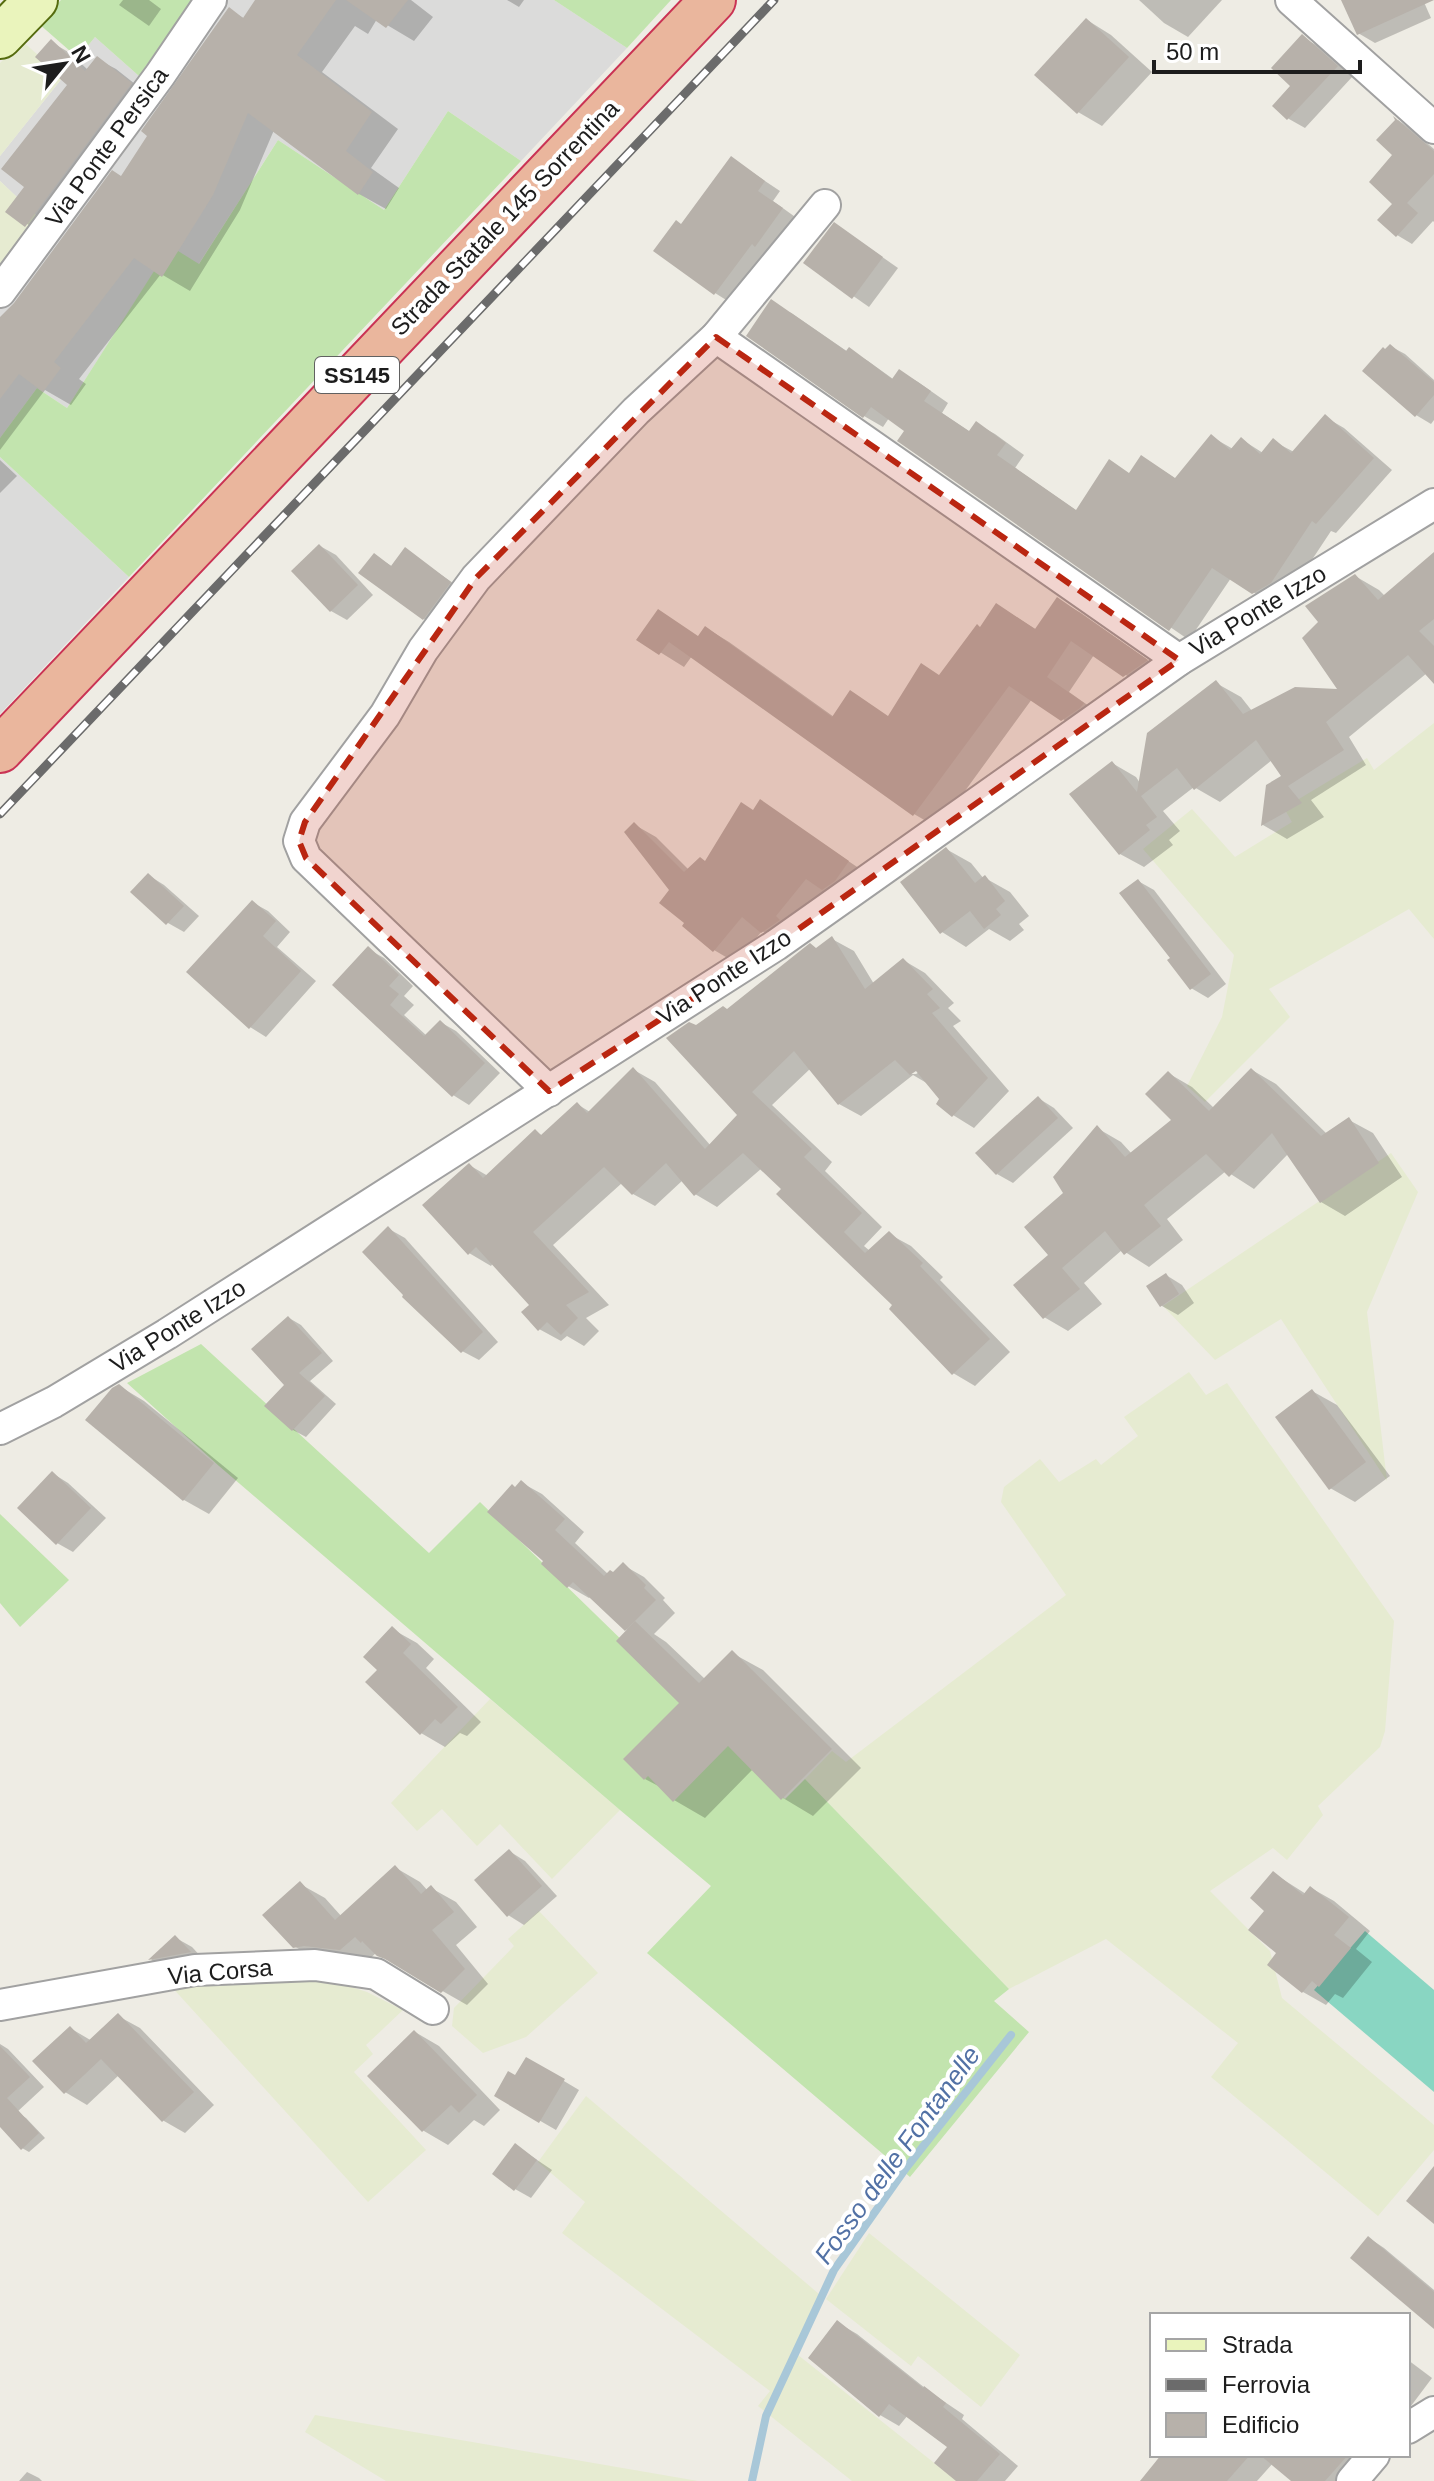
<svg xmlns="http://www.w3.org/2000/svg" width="1434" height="2481" font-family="Helvetica,sans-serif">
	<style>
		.residential { fill: #dbdbda }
		.farmland { fill: #e6ebd1 }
		.grass { fill: #c2e4ae }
		.pitch { fill: #89d6c2 }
		.shadow { fill: #0003; fill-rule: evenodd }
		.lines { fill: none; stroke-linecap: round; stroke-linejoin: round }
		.stream { stroke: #a8c7d8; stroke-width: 8 }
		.building { fill: #b7b1aa }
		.minor-casing { stroke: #a1a1a1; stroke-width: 34 }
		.secondary-casing { stroke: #556b0e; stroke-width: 46 }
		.trunk-casing { stroke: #ca3354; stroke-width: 48 }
		.minor { stroke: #fff; stroke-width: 30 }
		.secondary { stroke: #eaf4bc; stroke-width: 42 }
		.trunk { stroke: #eab69d; stroke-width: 44 }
		.rail-casing { stroke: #6b6b6b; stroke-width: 9 }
		.rail { stroke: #fff; stroke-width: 6; stroke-dasharray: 18; stroke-linecap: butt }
		.marked { fill: #ba2611; fill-opacity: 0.2; stroke: #ba2611; stroke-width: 6; stroke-dasharray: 16 10; stroke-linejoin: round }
		.labels { text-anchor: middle; stroke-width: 8; stroke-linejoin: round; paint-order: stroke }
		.shield { fill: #fff; stroke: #616161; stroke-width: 2 }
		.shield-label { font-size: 22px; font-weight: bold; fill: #1d1d1d }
		.street-label { font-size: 24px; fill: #1d1d1d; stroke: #fff }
		.water-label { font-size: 26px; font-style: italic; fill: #5271a5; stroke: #fff }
	</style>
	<rect width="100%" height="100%" fill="#eeece4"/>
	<g class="residential">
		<polygon points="192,0 554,0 627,48 521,161 448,111 384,210 278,140 198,265 170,247 67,408 37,388 0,438 0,266 37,216 0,181 0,156 95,37 139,76"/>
		<polygon points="0,457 129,577 0,714"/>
	</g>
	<g class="farmland">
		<polygon points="22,41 63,77 0,156 0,63"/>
		<polygon points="0,181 37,216 0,266"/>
		<polygon points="1434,723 1434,939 1409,909 1269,989 1290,1017 1205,1102 1187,1086 1222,1017 1234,955 1143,849 1192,809 1235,857 1292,822 1284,808 1367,758 1374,770"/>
		<polygon points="1391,1153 1418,1192 1367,1312 1387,1481 1281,1319 1215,1360 1163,1306"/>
		<polygon points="1189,1372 1206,1395 1227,1383 1394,1621 1385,1731 1380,1747 1318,1806 1323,1815 1287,1860 1273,1848 1210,1891 1270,1951 1282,1998 1434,2125 1434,2150 1378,2216 1211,2077 1238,2043 1106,1939 1009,1989 805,1779 832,1751 846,1762 1066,1595 1001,1502 1004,1487 1040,1459 1059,1482 1096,1459 1101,1465 1138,1436 1124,1417"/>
		<polygon points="490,1699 620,1810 552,1879 500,1824 477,1846 442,1809 417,1831 391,1803"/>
		<polygon points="539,1911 598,1973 526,2037 483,2053 452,2026 454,2008 514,1946 508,1939"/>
		<polygon points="315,1975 367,1992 403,2010 366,2045 373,2054 354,2072 426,2150 368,2202 169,1984"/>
		<polygon points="586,2096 819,2294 793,2351 957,2481 852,2481 758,2406 770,2391 562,2233 585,2202 538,2162"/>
		<polygon points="869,2233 1020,2355 981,2407 918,2356 911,2366 826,2299"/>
		<polygon points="315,2415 698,2481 386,2481 305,2432"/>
	</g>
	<g class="grass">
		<polygon points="61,0 192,0 139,76 95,37 78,58 38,23"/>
		<polygon points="554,0 671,0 627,48"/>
		<polygon points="448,111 521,161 129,577 0,457 0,438 37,388 67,408 170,246 199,264 278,140 384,210"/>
		<polygon points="201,1344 429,1553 480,1502 785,1799 805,1779 1009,1989 994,2001 1029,2032 910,2177 647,1953 711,1886 620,1810 219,1466 127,1383"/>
		<polygon points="0,1514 69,1580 20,1627 0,1603"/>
	</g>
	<polygon class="pitch" points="1365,1931 1434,1990 1434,2092 1314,1990"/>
	<g class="shadow">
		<polygon points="123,0 149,0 161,9 149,26 119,5"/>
		<polygon points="258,0 411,0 433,17 414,41 377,19 368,34 355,26 322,72 398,129 371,168 399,188 386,209 359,194 274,130 240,210 190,291 161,274 79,379 86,384 71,405 45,390 0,450 0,323 123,178 230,10 245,19"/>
		<polygon points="507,0 524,0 519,7"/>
		<polygon points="1139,0 1222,0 1188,37 1164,23"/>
		<polygon points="1343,0 1423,0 1431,18 1375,43 1358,33"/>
		<polygon points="1087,20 1111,35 1152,72 1102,126 1078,112"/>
		<polygon points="1302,37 1318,46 1353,76 1305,128 1289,119 1275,106 1293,86"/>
		<polygon points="51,42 70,53 88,70 97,59 116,69 149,95 45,236 8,211 27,187 70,85"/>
		<polygon points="1398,120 1408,127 1434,149 1434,222 1433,221 1412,244 1397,235 1395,155"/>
		<polygon points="731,158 780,191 773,201 798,219 731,303 715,293 682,226"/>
		<polygon points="835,224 898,268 869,307 806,263"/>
		<polygon points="790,312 848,352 849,350 868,361 893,379 899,371 918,382 948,403 942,413 970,432 977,424 995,434 1024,455 1015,468 1077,511 1130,474 1142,457 1176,479 1212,437 1233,449 1241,439 1263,453 1273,441 1294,452 1325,417 1344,428 1392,470 1336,533 1331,531 1290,593 1272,604 1231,578 1189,640 900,441 907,430 889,418 883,427 864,416"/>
		<polygon points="1390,346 1405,354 1434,380 1434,420 1431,424 1416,415 1386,351"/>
		<polygon points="0,460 17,476 0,493"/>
		<polygon points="320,546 336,555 373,595 347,620 331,611"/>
		<polygon points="405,550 466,592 440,628 424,619 374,555 393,567"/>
		<polygon points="1434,555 1434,681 1427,673 1349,737 1366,765 1311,800 1324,817 1287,839 1263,825 1268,787 1284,776 1272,760 1220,802 1194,787 1163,811 1180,831 1169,840 1173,845 1144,867 1120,854 1112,763 1136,777 1140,783 1216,683 1241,697 1252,711 1341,692 1320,623 1355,576 1379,590 1385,596"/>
		<polygon points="1058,600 1081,613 1169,675 1148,689 1094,655 1069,692 1106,718 1086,734 1032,699 938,828 914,814 692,656 684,667 639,639 699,637 706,628 729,642 834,717 889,717 940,676 981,629 997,605 1037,630"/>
		<polygon points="761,802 869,875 784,944 762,931 736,963 714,950 687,923 672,890 635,825 656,837 689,870 706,863"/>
		<polygon points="946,849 971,863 984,879 985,878 1010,892 1029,916 1019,924 1024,930 1010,941 989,929 966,947 942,932"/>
		<polygon points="148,875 164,885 199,916 184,932 168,923"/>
		<polygon points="1138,881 1154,890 1226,984 1208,998 1191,988 1173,959"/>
		<polygon points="252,902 268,911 290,932 277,947 316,981 266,1037 250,1027"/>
		<path d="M 832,939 L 854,951 L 874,984 L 903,960 L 925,973 L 954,1003 L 948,1008 L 961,1021 L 953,1026 L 1009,1091 L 974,1128 L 953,1115 L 930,1085 L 913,1075 L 861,1116 L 839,1104 L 811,1068 L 772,1105 L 832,1162 L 825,1171 L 882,1227 L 864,1246 L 870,1251 L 889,1234 L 911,1246 L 943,1277 L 940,1280 L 1010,1352 L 975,1386 L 953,1373 L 895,1305 L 762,1168 L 717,1207 L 695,1194 L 683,1180 L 655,1206 L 633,1194 L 622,1183 L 553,1245 L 609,1305 L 586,1318 L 599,1331 L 584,1346 L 567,1336 L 561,1341 L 539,1329 L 532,1305 L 493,1263 L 491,1266 L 469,1253 L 469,1165 L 488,1176 L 536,1132 L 543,1136 L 577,1104 L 590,1112 L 634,1070 L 655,1082 L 711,1146 L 740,1115 L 696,1027 L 728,1011 ZM 924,1065 L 926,1068 L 916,1074 L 909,1074 Z"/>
		<polygon points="368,949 384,958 413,986 404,996 414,1005 404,1015 427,1036 440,1022 456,1031 500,1073 469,1105 453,1095 335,985"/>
		<polygon points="1252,1070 1276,1084 1327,1134 1349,1120 1373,1133 1402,1177 1345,1216 1321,1202 1288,1154 1254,1189 1226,1171 1167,1219 1183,1240 1149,1267 1122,1250 1084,1283 1102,1304 1068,1331 1044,1317 1051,1255 1066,1193 1097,1128 1121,1142 1132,1154 1174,1120 1168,1073 1192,1087 1214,1108"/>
		<polygon points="1038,1098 1054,1108 1073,1128 1013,1183 997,1174"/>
		<polygon points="389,1229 405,1238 498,1342 479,1360 462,1351"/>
		<polygon points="1166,1275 1182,1285 1194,1303 1178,1315 1162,1306 1149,1286"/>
		<polygon points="289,1318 301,1325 333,1361 310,1381 336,1404 306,1437 293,1430 267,1406 286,1385"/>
		<polygon points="119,1386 144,1401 238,1478 209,1514 184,1500"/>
		<polygon points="1312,1391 1337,1405 1390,1476 1355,1502 1330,1488"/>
		<polygon points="52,1473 68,1483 106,1518 73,1552 57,1543"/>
		<polygon points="522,1483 542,1494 584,1532 575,1543 608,1574 614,1574 623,1565 644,1577 665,1598 663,1600 675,1613 654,1634 666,1642 705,1679 732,1653 763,1670 861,1768 813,1816 783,1798 753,1769 705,1818 674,1800 664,1789 645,1779 682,1703 628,1631 591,1596 589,1598 568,1586 546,1561 517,1489"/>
		<polygon points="392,1629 417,1643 434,1659 426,1668 481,1722 467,1736 460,1733 445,1747 421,1733 380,1669"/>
		<polygon points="509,1851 525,1861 557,1896 524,1925 508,1915"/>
		<polygon points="396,1868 420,1882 428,1891 431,1888 456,1902 477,1927 456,1945 488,1984 467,2005 376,1953 365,1963 319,1961 294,1946 300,1884 325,1898 342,1917"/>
		<polygon points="1273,1873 1306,1894 1311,1888 1334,1901 1370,1931 1356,1949 1372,1962 1343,1998 1335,1994 1326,2005 1303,1992 1269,1965 1279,1953 1267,1910"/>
		<polygon points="176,1938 192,1947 205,1961 166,1968 151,1960"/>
		<polygon points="118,2016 140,2028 214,2105 185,2133 164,2121 119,2075 87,2105 65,2092 70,2028 92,2041"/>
		<polygon points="415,2032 439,2046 500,2110 484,2126 474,2120 448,2145 424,2131 370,2076"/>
		<polygon points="0,2044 8,2049 44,2087 17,2112 26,2118 45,2138 29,2152 22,2148 0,2106"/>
		<polygon points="527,2059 579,2090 556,2130 497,2096 516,2078"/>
		<polygon points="515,2145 552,2170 531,2198 515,2189"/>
		<polygon points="1369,2238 1384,2248 1434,2290 1434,2326"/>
		<polygon points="838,2323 857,2334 930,2392 964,2415 962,2419 1018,2466 1005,2481 959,2481 950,2447 908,2415 899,2426 880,2415"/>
		<polygon points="1408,2360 1432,2378 1411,2406 1408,2404"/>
		<polygon points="1173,2455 1350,2455 1366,2468 1354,2481 1294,2481 1273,2463 1257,2481 1143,2481"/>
		<polygon points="27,2472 39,2478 42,2481 19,2481"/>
	</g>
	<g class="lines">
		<polyline class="stream" points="752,2481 766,2416 834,2270 906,2168 1011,2035"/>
	</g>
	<g class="building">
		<polygon points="255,0 336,0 297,55 372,112 346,151 373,172 358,195 248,113 213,195 162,277 134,258 54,362 61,368 43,392 19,374 0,399 0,317 14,303 112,170 121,176 147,136 141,131 229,7 243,18"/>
		<polygon points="346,0 408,0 386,28"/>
		<polygon points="1341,0 1434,0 1357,35"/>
		<polygon points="1086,18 1129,57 1077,114 1034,75"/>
		<polygon points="1302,34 1338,66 1287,120 1272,106 1290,86 1271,68"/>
		<polygon points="51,39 85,71 97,56 132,83 25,227 5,212 24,187 1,169 67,85 35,57"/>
		<polygon points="1393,116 1434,151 1434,174 1407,203 1418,213 1396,237 1377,220 1392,204 1369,182 1392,155 1376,140 1395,120"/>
		<polygon points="731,156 765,181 758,191 783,208 755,247 752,244 714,295 653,251 676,220 681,224"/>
		<polygon points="834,222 883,257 852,299 803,263"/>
		<polygon points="771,299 846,351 849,347 892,379 899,369 931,391 924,401 969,431 976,421 1006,443 997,455 1076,510 1109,459 1129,473 1141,455 1175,478 1211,434 1230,450 1241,437 1260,454 1273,438 1291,453 1325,414 1374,458 1316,524 1312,521 1271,583 1252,594 1212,568 1169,631 897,441 904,431 871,407 863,418 746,336"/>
		<polygon points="1390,344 1434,382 1434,395 1415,417 1362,371 1383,347 1385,349"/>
		<polygon points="319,544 358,585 330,612 291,571"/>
		<polygon points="405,547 451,582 423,620 358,573 374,553 391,566"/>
		<polygon points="1434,552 1434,619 1419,631 1434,646 1434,684 1408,655 1326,722 1344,750 1288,786 1302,803 1261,826 1266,785 1281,776 1256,740 1194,790 1177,768 1141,796 1157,817 1146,825 1150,830 1119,855 1069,794 1112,761 1137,792 1147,733 1216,680 1243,714 1295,687 1337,689 1302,638 1318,622 1305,606 1355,574 1378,600"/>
		<polygon points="1057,597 1148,660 1123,677 1071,641 1047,677 1084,703 1080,708 1061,721 1009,686 913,816 669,642 659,655 636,640 658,609 698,636 705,626 832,717 850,690 888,716 921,663 939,675 977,624 980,627 996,603 1035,629"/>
		<polygon points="760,799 849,861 835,881 822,890 806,879 776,916 780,920 761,933 742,917 713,952 682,926 684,923 659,903 669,890 624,832 634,822 684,872 700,857 705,861 741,802 753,810"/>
		<polygon points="946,847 975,883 985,875 1005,901 996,909 1001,915 984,929 970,911 940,934 900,882"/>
		<polygon points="148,873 184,906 166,925 130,892"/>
		<polygon points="1138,879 1211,974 1190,990 1167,960 1170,958 1119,893"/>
		<polygon points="252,900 276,921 263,936 301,971 249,1029 186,972"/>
		<polygon points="832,936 865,989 903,958 933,989 927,994 940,1008 932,1013 988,1078 952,1117 936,1104 939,1099 916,1071 910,1075 895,1060 838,1105 794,1051 752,1092 812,1149 804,1157 862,1213 844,1232 865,1253 889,1231 923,1263 920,1266 990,1339 952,1375 889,1309 892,1305 776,1194 781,1189 743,1153 694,1196 666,1163 632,1195 604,1167 533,1232 589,1292 566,1305 578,1318 561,1335 547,1322 538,1331 521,1312 529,1305 476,1247 468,1255 422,1205 469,1163 483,1178 535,1129 541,1135 577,1102 587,1113 633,1067 705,1149 737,1115 666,1038 689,1022 696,1025 723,1006 727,1009 810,943 816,948"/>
		<polygon points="368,946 399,975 389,986 399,994 390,1005 424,1036 440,1020 485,1063 452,1097 332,985"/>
		<polygon points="1251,1068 1321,1136 1349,1117 1379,1163 1320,1203 1272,1133 1229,1177 1206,1154 1144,1205 1161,1226 1124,1255 1105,1231 1062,1268 1080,1289 1043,1319 1013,1285 1048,1255 1024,1227 1063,1193 1053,1177 1097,1125 1125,1157 1171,1120 1145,1094 1168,1071 1209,1111"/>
		<polygon points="1038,1096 1058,1118 996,1175 975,1153"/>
		<polygon points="388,1226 483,1332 461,1353 402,1297 403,1295 362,1252"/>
		<polygon points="1166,1273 1179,1294 1160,1307 1146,1286"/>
		<polygon points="288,1316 322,1353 299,1373 325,1396 292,1431 264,1406 284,1385 251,1349"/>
		<polygon points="119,1384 214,1463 183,1501 85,1420 112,1388"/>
		<polygon points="1312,1389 1366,1462 1329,1490 1275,1417"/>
		<polygon points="52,1471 91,1508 56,1545 17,1508"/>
		<polygon points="521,1480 565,1519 555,1530 604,1576 610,1570 613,1572 623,1562 646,1585 644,1588 656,1600 625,1631 573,1582 567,1588 541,1564 543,1561 487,1512 512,1484 515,1487"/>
		<polygon points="635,1621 699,1683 732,1650 832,1749 781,1800 728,1746 673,1802 648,1776 644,1780 623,1759 679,1703 616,1641"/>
		<polygon points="392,1626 411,1644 403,1653 458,1707 441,1724 435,1719 420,1735 365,1682 377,1670 363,1657"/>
		<polygon points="509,1849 542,1886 507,1917 474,1880"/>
		<polygon points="395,1865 421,1894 431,1885 454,1912 432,1930 465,1969 441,1993 385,1959 377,1956 362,1941 361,1943 355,1937 340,1950 304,1946 293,1948 262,1915 300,1881 335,1920"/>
		<polygon points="1273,1871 1303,1895 1310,1886 1349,1917 1334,1935 1351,1948 1319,1987 1312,1981 1302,1993 1267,1965 1276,1953 1248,1930 1264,1911 1250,1898"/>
		<polygon points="175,1935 191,1952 148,1960"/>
		<polygon points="118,2013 194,2092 162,2122 101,2059 64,2094 32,2061 70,2026 86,2043"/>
		<polygon points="414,2030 477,2095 459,2113 451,2105 422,2132 367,2076"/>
		<polygon points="0,2046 30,2077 7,2098 39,2133 21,2150 0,2127"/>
		<polygon points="526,2057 565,2079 539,2123 494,2096 508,2071 515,2075"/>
		<polygon points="515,2143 537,2160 514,2191 492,2174"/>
		<polygon points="1434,2166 1434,2224 1406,2201"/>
		<polygon points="1368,2236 1434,2292 1434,2329 1350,2258"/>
		<polygon points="837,2320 923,2388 924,2386 946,2403 943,2407 1000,2454 977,2481 956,2481 934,2463 947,2447 889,2404 879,2417 808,2358"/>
		<polygon points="1161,2455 1250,2455 1227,2481 1140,2481"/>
		<polygon points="1260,2455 1348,2455 1325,2481 1291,2481"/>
	</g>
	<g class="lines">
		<g class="minor-casing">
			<g id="minor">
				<polyline points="1291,0 1434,128"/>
				<polyline points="0,292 160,75 211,0"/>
				<polyline points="716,337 1179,660"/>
				<polyline points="549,1091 306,858 299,841 305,822 385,715 423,650 476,578 636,411 716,337 825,205"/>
				<polyline points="0,1429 54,1402 167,1334 776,945 1179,660 1434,504"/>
				<polyline points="0,2005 195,1970 315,1965 376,1974 433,2009"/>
				<polyline points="1408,2428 1434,2412"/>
				<polyline points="1352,2481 1374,2455"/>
			</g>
		</g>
		<g class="secondary-casing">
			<polyline id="secondary" points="0,37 36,0"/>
		</g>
		<g class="trunk-casing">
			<polyline id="trunk" points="0,750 713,0"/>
		</g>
		<use href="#minor" class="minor"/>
		<use href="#secondary" class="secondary"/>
		<use href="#trunk" class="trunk"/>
		<g class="rail-casing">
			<polyline id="rail" points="0,814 774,0"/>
		</g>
		<use href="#rail" class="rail"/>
	</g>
	<path class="marked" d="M 716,337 L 1179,660 L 776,945 L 549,1091 L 306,858 L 299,841 L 305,822 L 476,578 Z"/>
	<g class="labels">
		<rect class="shield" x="315" y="357" width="84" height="36" rx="6"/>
		<g class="shield-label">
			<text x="357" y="383">SS145</text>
		</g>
		<g class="street-label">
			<text transform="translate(107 147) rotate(-54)" y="8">Via Ponte Persica</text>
			<text transform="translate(505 218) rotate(-46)" y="8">Strada Statale 145 Sorrentina</text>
			<text transform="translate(1258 611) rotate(-31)" y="8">Via Ponte Izzo</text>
			<text transform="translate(724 977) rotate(-33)" y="8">Via Ponte Izzo</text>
			<text transform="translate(178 1326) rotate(-32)" y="8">Via Ponte Izzo</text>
			<text transform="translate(220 1972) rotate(-5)" y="8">Via Corsa</text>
		</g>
		<g class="water-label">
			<text transform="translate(897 2155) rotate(-54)" y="9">Fosso delle Fontanelle</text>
		</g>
	</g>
	<rect x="1150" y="2313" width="260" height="144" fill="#ffffff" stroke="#a5a5a5" stroke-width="2"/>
	<rect x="1166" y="2339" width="40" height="12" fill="#eaf4bc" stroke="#a5a5a5" stroke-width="2"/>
	<text x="1222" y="2353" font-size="24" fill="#1d1d1d">Strada</text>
	<rect x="1166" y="2379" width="40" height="12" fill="#6b6b6b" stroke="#a5a5a5" stroke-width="2"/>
	<text x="1222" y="2393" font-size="24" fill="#1d1d1d">Ferrovia</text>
	<rect x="1166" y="2413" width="40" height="24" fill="#b7b1aa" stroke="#a5a5a5" stroke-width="2"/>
	<text x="1222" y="2433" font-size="24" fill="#1d1d1d">Edificio</text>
	<g transform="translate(64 64) rotate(60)" stroke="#ffffff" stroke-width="6" paint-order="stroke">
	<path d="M0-6L14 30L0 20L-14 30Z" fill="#1d1d1d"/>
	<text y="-12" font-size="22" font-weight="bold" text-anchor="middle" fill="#1d1d1d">N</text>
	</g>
	<path d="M1154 60v12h206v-12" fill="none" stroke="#1d1d1d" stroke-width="4"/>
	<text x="1166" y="60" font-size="24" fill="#1d1d1d" stroke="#ffffff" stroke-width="6" paint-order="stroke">50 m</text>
</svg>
